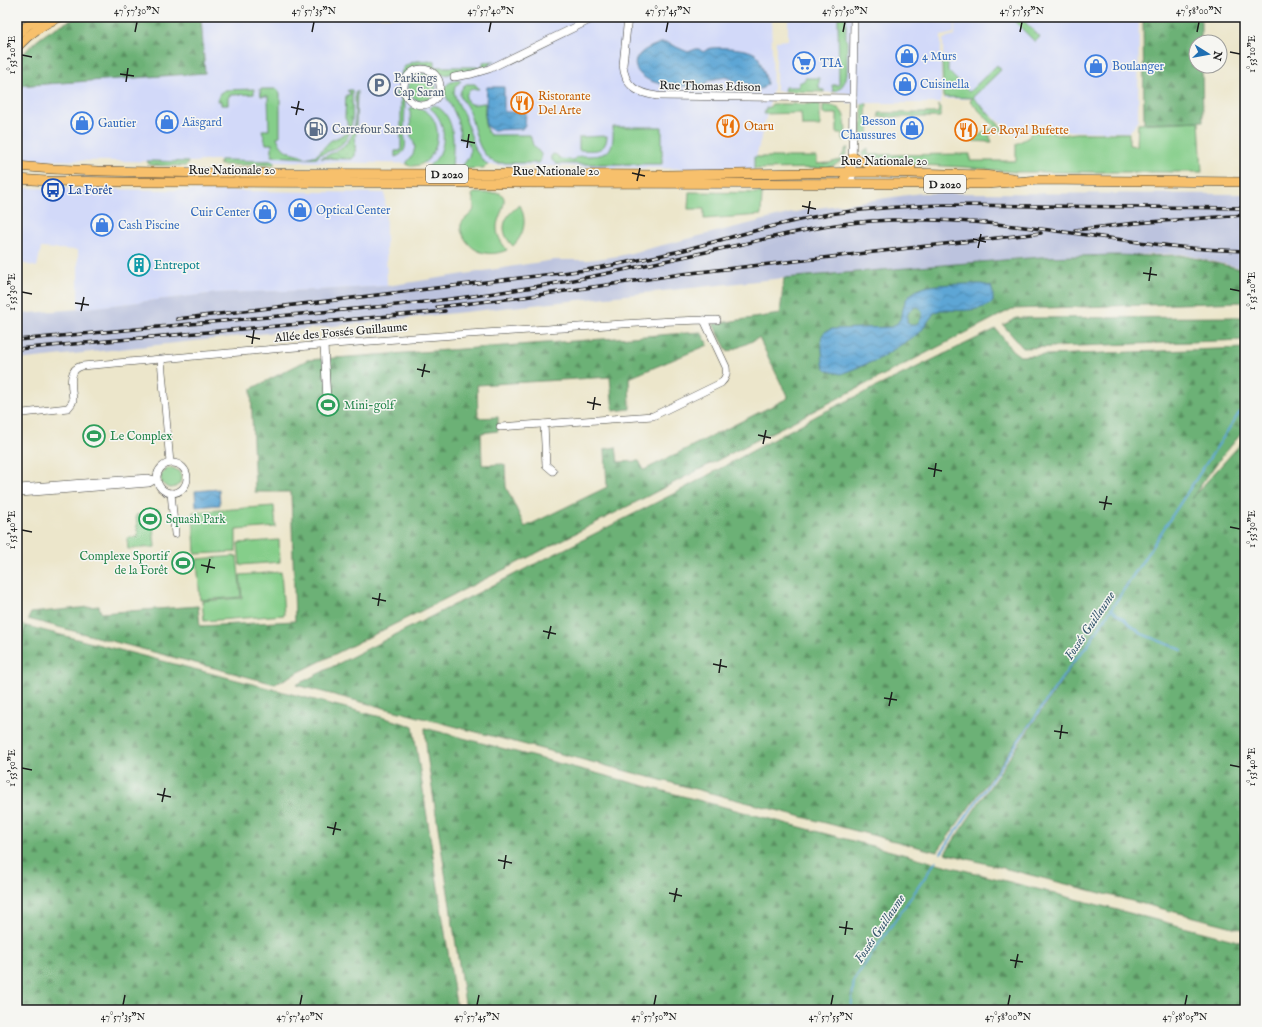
<svg xmlns="http://www.w3.org/2000/svg" width="1262" height="1027" font-family="'IM FELL English',serif">
	<style>
		.built { fill: #d2d9f9 }
		.railway { fill: #bcc3de }
		.grass { fill: #85ce8a; stroke: #507553 }
		.forest { fill: url(#forest-firs); stroke: #446649 }
		.park { fill: url(#park-dots); stroke: #507553 }
		.water { fill: url(#water-waves); stroke: #3c6178; fill-rule: evenodd }
		.lines { fill: none; stroke-linecap: round; stroke-linejoin: round }
		.stream { stroke: #5da6d5; stroke-width: 2 }
		.minor-casing { stroke: #3b3a36; stroke-width: 8 }
		.major-casing { stroke: #3b3a36; stroke-width: 10 }
		.minor { stroke: #fff; stroke-width: 7 }
		.major { stroke: #f7c06c; stroke-width: 9 }
		.rail-casing { stroke: #1c1c1c; stroke-width: 3.5 }
		.rail { stroke: #f6f6f2; stroke-width: 2; stroke-dasharray: 6; stroke-linecap: butt }
		.ticks { fill: none; stroke: #1c1c1c; stroke-width: 1.5 }
		.labels { text-anchor: middle; stroke-width: 3; stroke-linejoin: round; paint-order: stroke }
		.shield { fill: #f6f6f2; stroke: #5d5d5c; stroke-width: 1 }
		.shield-label { font-size: 11px; font-weight: bold; fill: #1c1c1c }
		.shop-label { font-size: 12px; fill: #366cbe; stroke: #f6f6f2; text-anchor: start }
		.service-label { font-size: 12px; fill: #4e5e75; stroke: #f6f6f2; text-anchor: start }
		.street-label { font-size: 12px; fill: #1c1c1c; stroke: #f6f6f2 }
		.food-label { font-size: 12px; fill: #c56008; stroke: #f6f6f2; text-anchor: start }
		.transit-label { font-size: 12px; fill: #164399; stroke: #f6f6f2; text-anchor: start }
		.culture-label { font-size: 12px; fill: #0d838f; stroke: #f6f6f2; text-anchor: start }
		.leisure-label { font-size: 12px; fill: #27864d; stroke: #f6f6f2; text-anchor: start }
		.water-label { font-size: 13px; font-style: italic; fill: #395a6f; stroke: #f6f6f2 }
		.neatline { fill: none; stroke: #1c1c1c; stroke-width: 1.5 }
		.ticks-label { font-size: 10px; text-anchor: middle; fill: #1c1c1c }
	</style>
	<defs>
		<pattern id="forest-firs" width="22" height="20" patternUnits="userSpaceOnUse"><rect width="22" height="20" fill="#6cb176"/><path d="M5 1l3.5 6h-7zM16 11l3.5 6h-7z" fill="#588f60"/></pattern>
		<pattern id="park-dots" width="8" height="8" patternUnits="userSpaceOnUse"><rect width="8" height="8" fill="#85ce8a"/><path d="M2 2h.1M6 6h.1" fill="none" stroke="#72b076" stroke-width="1.8" stroke-linecap="round"/></pattern>
		<pattern id="water-waves" width="16" height="10" patternUnits="userSpaceOnUse"><rect width="16" height="10" fill="#5da6d5"/><path d="M0 5q4-4 8 0t8 0" fill="none" stroke="#4c86ac"/></pattern>
	</defs>
	<rect width="100%" height="100%" fill="#f6f6f2"/>
	<filter id="ink" filterUnits="userSpaceOnUse"><feTurbulence type="fractalNoise" baseFrequency=".025" numOctaves="2"/><feDisplacementMap in="SourceGraphic" scale="8" xChannelSelector="R" yChannelSelector="G"/><feConvolveMatrix kernelMatrix="1 2 1 2 8 2 1 2 1" color-interpolation-filters="sRGB"/></filter>
	<filter id="wash" filterUnits="userSpaceOnUse"><feTurbulence type="fractalNoise" baseFrequency=".012" numOctaves="4" result="noise"/><feDisplacementMap in="SourceGraphic" scale="16" xChannelSelector="R" yChannelSelector="G"/><feGaussianBlur stdDeviation="0.9" result="paint"/><feColorMatrix in="noise" values="0 0 0 0 0 0 0 0 0 0 0 0 0 0 0 0 0 1.4 0 .05"/><feComposite in="paint" operator="in"/></filter>
	<g filter="url(#wash)">
		<rect width="100%" height="100%" fill="#ece6cb"/>
		<g class="built">
			<polygon points="201,17 771,17 773,89 753,170 274,161 212,160 194,162 37,160 17,157 17,86 205,73"/>
			<polygon points="788,17 954,17 954,33 941,36 941,103 847,103 847,93 776,91 776,41 788,40"/>
			<polygon points="955,17 1139,17 1138,120 1133,128 1129,132 1060,131 1050,126 1041,124 1016,136 972,99 944,99 943,39 955,36"/>
			<polygon points="17,188 385,193 387,286 319,290 218,293 78,309 78,250 41,248 37,267 17,262"/>
		</g>
		<polygon class="railway" points="921,193 1245,194 1245,269 1182,254 1041,257 784,278 17,360 17,314 78,309 218,293 319,290 387,286 554,260 588,260 619,256 804,210"/>
		<g class="grass">
			<path d="M 838,17 L 846,17 L 846,40 L 847,40 L 847,73 C 846,82 842,89 833,92 L 832,85 L 839,85 Z"/>
			<polygon points="1010,17 1020,17 1040,37 1035,42"/>
			<polygon points="948,59 948,71 969,92 997,65 1001,70 973,97 1003,129 989,135 992,142 968,141 995,127 970,101 973,98 943,97 942,61"/>
			<path d="M 416,61 L 435,61 L 435,67 L 483,67 L 483,62 L 495,61 L 484,68 L 483,67 L 482,68 L 444,75 C 439,74 438,71 433,68 C 420,59 412,69 402,76 L 401,75 C 402,66 408,64 416,61 Z"/>
			<circle cx="422" cy="87" r="14"/>
			<polygon points="805,78 819,78 819,89 824,90 824,92 784,91 785,87 799,87 799,83 805,80"/>
			<path d="M 460,80 L 461,81 L 455,87 L 454,92 L 456,99 L 465,117 L 476,151 L 481,158 L 488,165 L 483,168 L 460,169 C 469,157 474,153 466,139 L 460,139 C 460,117 452,110 444,92 C 444,83 453,81 460,80 Z"/>
			<path d="M 466,84 L 475,84 L 479,89 C 472,88 466,90 466,99 C 470,108 477,103 485,103 C 485,114 482,126 490,135 L 530,135 L 533,145 L 541,154 L 541,159 L 538,163 L 496,163 C 475,153 476,127 468,109 C 466,104 461,100 460,95 C 460,90 463,87 466,84 Z"/>
			<polygon points="254,89 254,94 230,95 228,98 228,105 221,105 221,101 217,101 220,93 225,90"/>
			<path d="M 260,89 L 277,89 L 280,94 L 280,136 L 277,137 C 284,157 293,149 306,158 L 272,156 L 272,144 L 266,144 L 262,130 L 269,130 L 268,96 L 261,96 Z"/>
			<path d="M 396,91 L 401,92 L 405,101 L 404,135 C 407,145 406,154 395,157 L 395,151 L 401,151 L 401,97 L 396,96 Z"/>
			<polygon points="772,104 820,104 820,126 802,126 801,113 764,114 766,108 770,107"/>
			<polygon points="862,104 867,104 866,117 869,117 868,140 862,140"/>
			<path d="M 434,105 C 458,116 453,147 452,168 L 451,169 L 425,169 C 430,165 435,161 439,155 C 447,140 444,118 430,108 L 430,107 Z"/>
			<path d="M 823,105 C 848,105 845,120 846,140 L 842,140 L 842,133 L 837,133 L 837,114 L 823,114 Z"/>
			<polygon points="939,105 941,110 941,117 879,117 879,113 938,113"/>
			<path d="M 412,107 C 452,109 440,174 407,165 L 407,162 L 413,155 L 415,147 L 413,140 L 411,138 L 410,109 Z"/>
			<path d="M 1199,121 L 1202,172 L 1016,172 L 964,167 L 878,163 C 870,162 866,159 861,153 L 868,148 L 868,155 L 970,154 L 970,161 L 1016,161 L 1016,144 L 1029,137 L 1031,132 L 1042,128 L 1049,128 L 1053,133 L 1063,135 L 1076,133 L 1129,133 L 1129,145 L 1137,146 L 1138,124 Z"/>
			<path d="M 613,127 L 662,127 L 662,164 L 556,164 L 551,159 L 551,156 L 553,154 L 557,155 L 560,159 L 573,160 C 578,155 582,156 588,156 C 611,156 614,148 613,127 Z"/>
			<path d="M 607,136 C 606,154 592,150 579,150 L 579,137 Z"/>
			<path d="M 846,148 L 848,148 C 845,160 838,165 826,168 L 754,169 L 754,157 L 817,157 L 817,164 L 829,163 L 840,160 Z"/>
			<polygon points="220,160 274,161 274,165 221,165 219,164"/>
			<polygon points="147,161 188,162 186,166 151,165 149,164"/>
			<polygon points="689,192 762,193 761,215 704,219 704,209 688,209"/>
			<path d="M 474,193 L 499,193 C 512,198 496,218 497,228 C 497,237 502,243 507,250 C 491,257 473,254 464,237 C 462,233 460,230 461,225 C 463,217 473,216 474,208 C 474,204 473,199 472,195 Z"/>
			<path d="M 520,205 C 527,220 525,234 513,246 C 498,231 503,216 520,205 Z"/>
			<circle cx="171" cy="478" r="10"/>
			<polygon points="274,506 276,527 236,530 236,552 195,554 193,512"/>
			<polygon points="149,509 152,509 152,510 159,510 160,525 153,526 155,547 128,549 127,538 138,537 136,515 146,514 146,511 149,511"/>
			<polygon points="279,540 280,562 240,565 238,543"/>
			<polygon points="237,556 241,597 200,600 197,559"/>
			<polygon points="281,572 284,615 204,621 202,601 242,598 240,575"/>
			<polygon points="17,623 26,626 17,658"/>
		</g>
		<g class="forest">
			<path d="M 80,17 L 201,17 L 205,73 L 17,86 L 17,61 C 34,40 55,25 80,17 Z"/>
			<polygon points="1143,17 1201,17 1201,42 1196,42 1196,66 1202,66 1203,121 1144,123"/>
			<polygon points="1116,255 1147,256 1181,255 1245,270 1245,302 1012,309 533,555 275,684 28,619 31,613 99,606 101,613 198,606 200,626 295,621 291,492 255,492 251,389 307,360 701,332 708,345 629,378 630,409 613,411 610,377 477,385 478,418 498,417 498,431 481,433 482,465 503,464 505,465 506,487 525,527 607,487 605,449 616,447 618,462 639,461 644,470 788,398 759,338 728,352 713,324 780,314 784,278 1041,257"/>
			<polygon points="1245,317 1245,340 1023,348 1003,325 1017,318"/>
			<polygon points="996,329 1012,350 1020,356 1245,348 1245,429 1216,464 1191,499 1245,439 1245,930 945,853 1084,648 937,852 296,685 679,491 818,415"/>
			<polygon points="26,626 385,718 413,726 457,1010 17,1010 17,658"/>
			<polygon points="425,728 925,860 1245,943 1245,1010 466,1010 427,755"/>
		</g>
		<g class="park">
			<path d="M 349,90 L 352,90 C 352,122 358,145 320,154 L 317,158 L 306,158 L 317,155 L 330,141 L 347,133 L 349,126 L 345,118 L 346,95 L 349,95 L 350,92 L 347,91 Z"/>
			<path d="M 357,91 L 355,156 L 352,159 L 321,158 C 360,142 355,130 355,93 Z"/>
		</g>
		<g class="water">
			<path d="M 661,43 L 667,43 L 688,52 L 696,49 L 699,49 L 703,52 C 706,51 708,49 711,48 C 721,47 749,48 757,55 C 759,57 767,80 767,84 L 763,88 L 760,89 L 749,84 L 734,82 L 729,78 L 726,77 L 709,80 L 704,86 L 701,86 C 685,86 666,87 651,81 C 641,77 629,66 639,55 C 644,49 653,46 661,43 Z"/>
			<polygon points="487,87 504,87 504,112 526,112 525,125 522,129 492,130 487,127 485,122"/>
			<path d="M 966,284 L 981,284 L 991,286 L 993,293 L 993,302 C 979,313 957,310 940,310 L 934,313 L 922,330 L 915,336 L 877,360 L 841,374 L 828,371 L 824,367 L 823,364 C 823,359 822,355 822,350 C 821,338 819,333 832,329 L 891,327 C 907,320 899,306 909,296 C 923,282 949,285 966,284 ZM 915,307 L 919,307 C 925,313 922,320 915,325 L 910,325 L 907,322 C 907,316 908,309 915,307 Z"/>
			<polygon points="219,489 220,505 196,507 195,491"/>
		</g>
		<g class="lines">
			<g class="stream">
				<polyline points="1111,609 1142,634 1182,650"/>
				<polyline points="941,853 1073,662 1087,646 1245,404"/>
				<polyline points="729,1010 732,1007 775,1007 780,1010"/>
				<polyline points="851,1010 854,980 936,861"/>
			</g>
		</g>
	</g>
	<g filter="url(#ink)">
		<g class="lines">
			<g class="minor-casing">
				<g id="minor">
					<path d="M 628,17 L 623,65 C 625,87 637,93 657,96 L 853,98"/>
					<circle cx="422" cy="87" r="18"/>
					<polyline points="454,77 472,74 489,69 596,17"/>
					<polyline points="852,183 854,17"/>
					<polyline points="324,345 327,400"/>
					<polyline points="161,360 170,463"/>
					<path d="M 17,411 L 23,413 L 68,408 L 72,403 L 73,400 C 72,388 67,369 82,366 C 237,352 392,338 548,329 C 604,326 660,320 717,320"/>
					<polyline points="544,424 546,465 553,471"/>
					<path d="M 500,427 L 653,416 L 721,383 C 726,378 727,374 726,367 L 704,320"/>
					<circle cx="172" cy="478" r="15"/>
					<polyline points="17,491 19,488 148,478 154,480 157,479"/>
					<polyline points="17,491 20,493 149,483 154,480"/>
					<polyline points="171,493 175,534"/>
				</g>
			</g>
			<g class="major-casing">
				<g id="major">
					<polyline points="17,34 28,25 41,17"/>
					<path d="M 17,47 C 29,34 44,23 60,17"/>
					<polyline points="17,166 52,169 98,171 214,173 667,175 877,172 982,175 1013,178"/>
					<polyline points="845,177 848,172 853,157 870,165 911,167"/>
					<polyline points="17,179 47,181 125,182 987,184 1039,180 1245,182"/>
				</g>
			</g>
			<use href="#minor" class="minor"/>
			<use href="#major" class="major"/>
			<g class="rail-casing">
				<g id="rail">
					<polyline points="1075,230 1136,223 1245,215"/>
					<polyline points="437,307 524,297 682,274 1041,233"/>
					<path d="M 177,319 L 586,270 C 619,264 652,258 684,250 C 729,238 774,224 819,216 C 861,208 904,206 946,205 L 1245,208"/>
					<path d="M 17,340 L 387,306 C 469,298 552,286 632,268 C 669,260 706,252 743,244 C 786,234 828,224 872,221 C 973,214 1071,235 1171,246 C 1196,249 1220,250 1245,251"/>
					<polyline points="17,349 445,311"/>
				</g>
			</g>
			<use href="#rail" class="rail"/>
		</g>
	</g>
	<path class="ticks" d="M 135,32 L 137,22M 312,32 L 314,22M 489,32 L 491,22M 666,32 L 668,22M 843,32 L 845,22M 1020,32 L 1022,22M 1197,32 L 1199,22M 1230,52 L 1240,54M 22,55 L 32,57M 120,74 L 134,76M 126,82 L 128,68M 291,107 L 304,110M 296,115 L 299,101M 461,140 L 475,143M 467,148 L 469,134M 632,173 L 645,176M 637,181 L 640,168M 802,206 L 816,209M 808,214 L 810,201M 973,239 L 986,242M 978,248 L 981,234M 1143,273 L 1157,275M 1149,281 L 1151,267M 1230,289 L 1240,291M 22,292 L 32,294M 75,303 L 89,305M 81,311 L 84,297M 246,336 L 260,339M 252,344 L 254,330M 417,369 L 430,372M 422,377 L 425,364M 587,402 L 601,405M 593,410 L 595,397M 758,435 L 771,438M 763,444 L 766,430M 928,468 L 942,471M 934,477 L 936,463M 1099,502 L 1112,504M 1104,510 L 1107,496M 1230,527 L 1240,529M 22,530 L 32,532M 201,565 L 215,568M 207,573 L 210,559M 372,598 L 386,601M 378,606 L 380,593M 543,631 L 556,634M 548,639 L 551,626M 713,664 L 727,667M 719,673 L 721,659M 884,698 L 897,700M 889,706 L 892,692M 1054,731 L 1068,733M 1060,739 L 1062,725M 1230,765 L 1240,767M 22,768 L 32,770M 157,794 L 171,797M 162,802 L 165,788M 327,827 L 341,830M 333,835 L 336,822M 498,860 L 512,863M 504,869 L 506,855M 669,893 L 682,896M 674,902 L 677,888M 839,927 L 853,929M 845,935 L 847,921M 1010,960 L 1023,962M 1015,968 L 1018,954M 123,1005 L 125,995M 300,1005 L 302,995M 477,1005 L 479,995M 654,1005 L 656,995M 831,1005 L 833,995M 1008,1005 L 1010,995M 1185,1005 L 1187,995"/>
	<defs>
		<g id="shop-ring" transform="scale(1.15)"><circle r="9.5" fill="#f6f6f2" stroke="#3f7fe0" stroke-width="1.5"/><path d="M-5-2.5h2.3a2.7 3.5 0 0 1 5.4 0H5L5.5 6h-11ZM-1.5-2.5h3a1.5 2.3 0 0 0-3 0Z" fill="#3f7fe0"/></g>
		<g id="supermarket-ring" transform="scale(1.15)"><circle r="9.5" fill="#f6f6f2" stroke="#3f7fe0" stroke-width="1.5"/><path d="M-6-5.5h2.5l.6 2H6L4.5 2H-2.5L-4.4-4H-6ZM-1.5 3.2a1.3 1.3 0 1 0 .1 0ZM3 3.2a1.3 1.3 0 1 0 .1 0Z" fill="#3f7fe0"/></g>
		<g id="parking-ring" transform="scale(1.15)"><circle r="9.5" fill="#f6f6f2" stroke="#5c6f8a" stroke-width="1.5"/><path d="M-3.5-5.5H1a3.5 3.5 0 0 1 0 7H-1V5.5H-3.5ZM-1-3.4V-.6H.8a1.4 1.4 0 0 0 0-2.8Z" fill="#5c6f8a"/></g>
		<g id="restaurant-ring" transform="scale(1.15)"><circle r="9.5" fill="#f6f6f2" stroke="#e8710a" stroke-width="1.5"/><path d="M-5-6h1v4h1v-4h1v4h1v-4h1v5L-1.5 .5V6h-2V.5L-5-1ZM5-6V6H3V1.5H1.5Q1.5-4 5-6Z" fill="#e8710a"/></g>
		<g id="fuel-ring" transform="scale(1.15)"><circle r="9.5" fill="#f6f6f2" stroke="#5c6f8a" stroke-width="1.5"/><path d="M-5.5-6h7V0h2V4h1.3V-2.5L3-4.5l.8-.8L6-3V5H2.5V1h-1V6h-7ZM-4.2-4.7v3.2H.2V-4.7Z" fill="#5c6f8a"/></g>
		<g id="bus-ring" transform="scale(1.15)"><circle r="9.5" fill="#f6f6f2" stroke="#1a4fb4" stroke-width="1.5"/><path d="M-5-6H5V4H4V6H2V4H-2V6H-4V4H-5ZM-3.5-4V0h7V-4ZM-3.5 1.2v1.5H-2V1.2ZM2 1.2v1.5H3.5V1.2Z" fill="#1a4fb4"/></g>
		<g id="building-ring" transform="scale(1.15)"><circle r="9.5" fill="#f6f6f2" stroke="#0f9aa8" stroke-width="1.5"/><path d="M-4-6H4V6H1V3H-1V6H-4ZM-2.5-4.3h1.7v1.8h-1.7ZM.8-4.3h1.7v1.8H.8ZM-2.5-1h1.7V.8h-1.7ZM.8-1h1.7V.8H.8Z" fill="#0f9aa8"/></g>
		<g id="stadium-ring" transform="scale(1.15)"><circle r="9.5" fill="#f6f6f2" stroke="#2e9e5b" stroke-width="1.5"/><path d="M0-5a6.5 5 0 1 0 0 10a6.5 5 0 1 0 0-10ZM-3.5-1.8h7v3.6h-7Z" fill="#2e9e5b"/></g>
	</defs>
	<g fill-rule="evenodd">
		<use href="#shop-ring" x="907" y="56"/>
		<use href="#supermarket-ring" x="804" y="63"/>
		<use href="#shop-ring" x="1096" y="66"/>
		<use href="#shop-ring" x="905" y="84"/>
		<use href="#parking-ring" x="379" y="85"/>
		<use href="#restaurant-ring" x="522" y="103"/>
		<use href="#shop-ring" x="167" y="122"/>
		<use href="#shop-ring" x="82" y="123"/>
		<use href="#restaurant-ring" x="728" y="126"/>
		<use href="#shop-ring" x="912" y="128"/>
		<use href="#fuel-ring" x="316" y="129"/>
		<use href="#restaurant-ring" x="966" y="130"/>
		<use href="#bus-ring" x="53" y="190"/>
		<use href="#shop-ring" x="300" y="210"/>
		<use href="#shop-ring" x="265" y="212"/>
		<use href="#shop-ring" x="102" y="225"/>
		<use href="#building-ring" x="139" y="265"/>
		<use href="#stadium-ring" x="328" y="405"/>
		<use href="#stadium-ring" x="94" y="436"/>
		<use href="#stadium-ring" x="150" y="519"/>
		<use href="#stadium-ring" x="183" y="563"/>
	</g>
	<g class="labels">
		<g class="shield">
			<rect x="426" y="165" width="42" height="18" rx="3"/>
			<rect x="924" y="175" width="42" height="18" rx="3"/>
		</g>
		<g class="shield-label">
			<text x="447" y="178">D 2020</text>
			<text x="945" y="188">D 2020</text>
		</g>
		<g class="shop-label">
			<text x="922" y="60">4 Murs</text>
			<text x="820" y="67">TIA</text>
			<text x="1112" y="70">Boulanger</text>
			<text x="920" y="88">Cuisinella</text>
			<text x="896" y="125" text-anchor="end">Besson<tspan x="896" dy="14">Chaussures</tspan></text>
			<text x="182" y="126">Aäsgard</text>
			<text x="98" y="127">Gautier</text>
			<text x="316" y="214">Optical Center</text>
			<text x="250" y="216" text-anchor="end">Cuir Center</text>
			<text x="118" y="229">Cash Piscine</text>
		</g>
		<g class="service-label">
			<text x="394" y="82">Parkings<tspan x="394" dy="14">Cap Saran</tspan></text>
			<text x="332" y="133">Carrefour Saran</text>
		</g>
		<g class="street-label">
			<text transform="translate(710 86) rotate(1)" y="4">Rue Thomas Edison</text>
			<text x="884" y="165">Rue Nationale 20</text>
			<text x="232" y="174">Rue Nationale 20</text>
			<text x="556" y="175">Rue Nationale 20</text>
			<text transform="translate(341 332) rotate(-5)" y="4">Allée des Fossés Guillaume</text>
		</g>
		<g class="food-label">
			<text x="538" y="100">Ristorante<tspan x="538" dy="14">Del Arte</tspan></text>
			<text x="744" y="130">Otaru</text>
			<text x="982" y="134">Le Royal Bufette</text>
		</g>
		<g class="transit-label">
			<text x="68" y="194">La Forêt</text>
		</g>
		<g class="culture-label">
			<text x="154" y="269">Entrepot</text>
		</g>
		<g class="leisure-label">
			<text x="344" y="409">Mini-golf</text>
			<text x="110" y="440">Le Complex</text>
			<text x="166" y="523">Squash Park</text>
			<text x="168" y="560" text-anchor="end">Complexe Sportif<tspan x="168" dy="14">de la Forêt</tspan></text>
		</g>
		<g class="water-label">
			<text transform="translate(1089 625) rotate(-56)" y="5">Fossés Guillaume</text>
			<text transform="translate(879 928) rotate(-56)" y="5">Fossés Guillaume</text>
		</g>
	</g>
	<rect width="1262" height="1027" fill="none" stroke="#f6f6f2" stroke-width="44"/>
	<g transform="translate(1208 54) rotate(101)"><circle r="19" fill="#f6f6f2" stroke="#9f9f9c"/>
	<path d="M0-3L7 15L0 10L-7 15Z" fill="#1f6fb2"/>
	<text y="-6" font-size="11" font-weight="bold" text-anchor="middle" fill="#1c1c1c">N</text>
	</g>
	<rect x="22" y="22" width="1218" height="983" class="neatline"/>
	<g class="ticks-label">
		<text x="137" y="14">47°57'30"N</text>
		<text x="314" y="14">47°57'35"N</text>
		<text x="491" y="14">47°57'40"N</text>
		<text x="668" y="14">47°57'45"N</text>
		<text x="845" y="14">47°57'50"N</text>
		<text x="1022" y="14">47°57'55"N</text>
		<text x="1199" y="14">47°58'00"N</text>
		<text transform="translate(1251 54) rotate(-90)" y="4">1°53'10"E</text>
		<text transform="translate(11 55) rotate(-90)" y="4">1°53'20"E</text>
		<text transform="translate(1251 291) rotate(-90)" y="4">1°53'20"E</text>
		<text transform="translate(11 292) rotate(-90)" y="4">1°53'30"E</text>
		<text transform="translate(1251 529) rotate(-90)" y="4">1°53'30"E</text>
		<text transform="translate(11 530) rotate(-90)" y="4">1°53'40"E</text>
		<text transform="translate(1251 767) rotate(-90)" y="4">1°53'40"E</text>
		<text transform="translate(11 768) rotate(-90)" y="4">1°53'50"E</text>
		<text x="123" y="1020">47°57'35"N</text>
		<text x="300" y="1020">47°57'40"N</text>
		<text x="477" y="1020">47°57'45"N</text>
		<text x="654" y="1020">47°57'50"N</text>
		<text x="831" y="1020">47°57'55"N</text>
		<text x="1008" y="1020">47°58'00"N</text>
		<text x="1185" y="1020">47°58'05"N</text>
	</g>
</svg>
